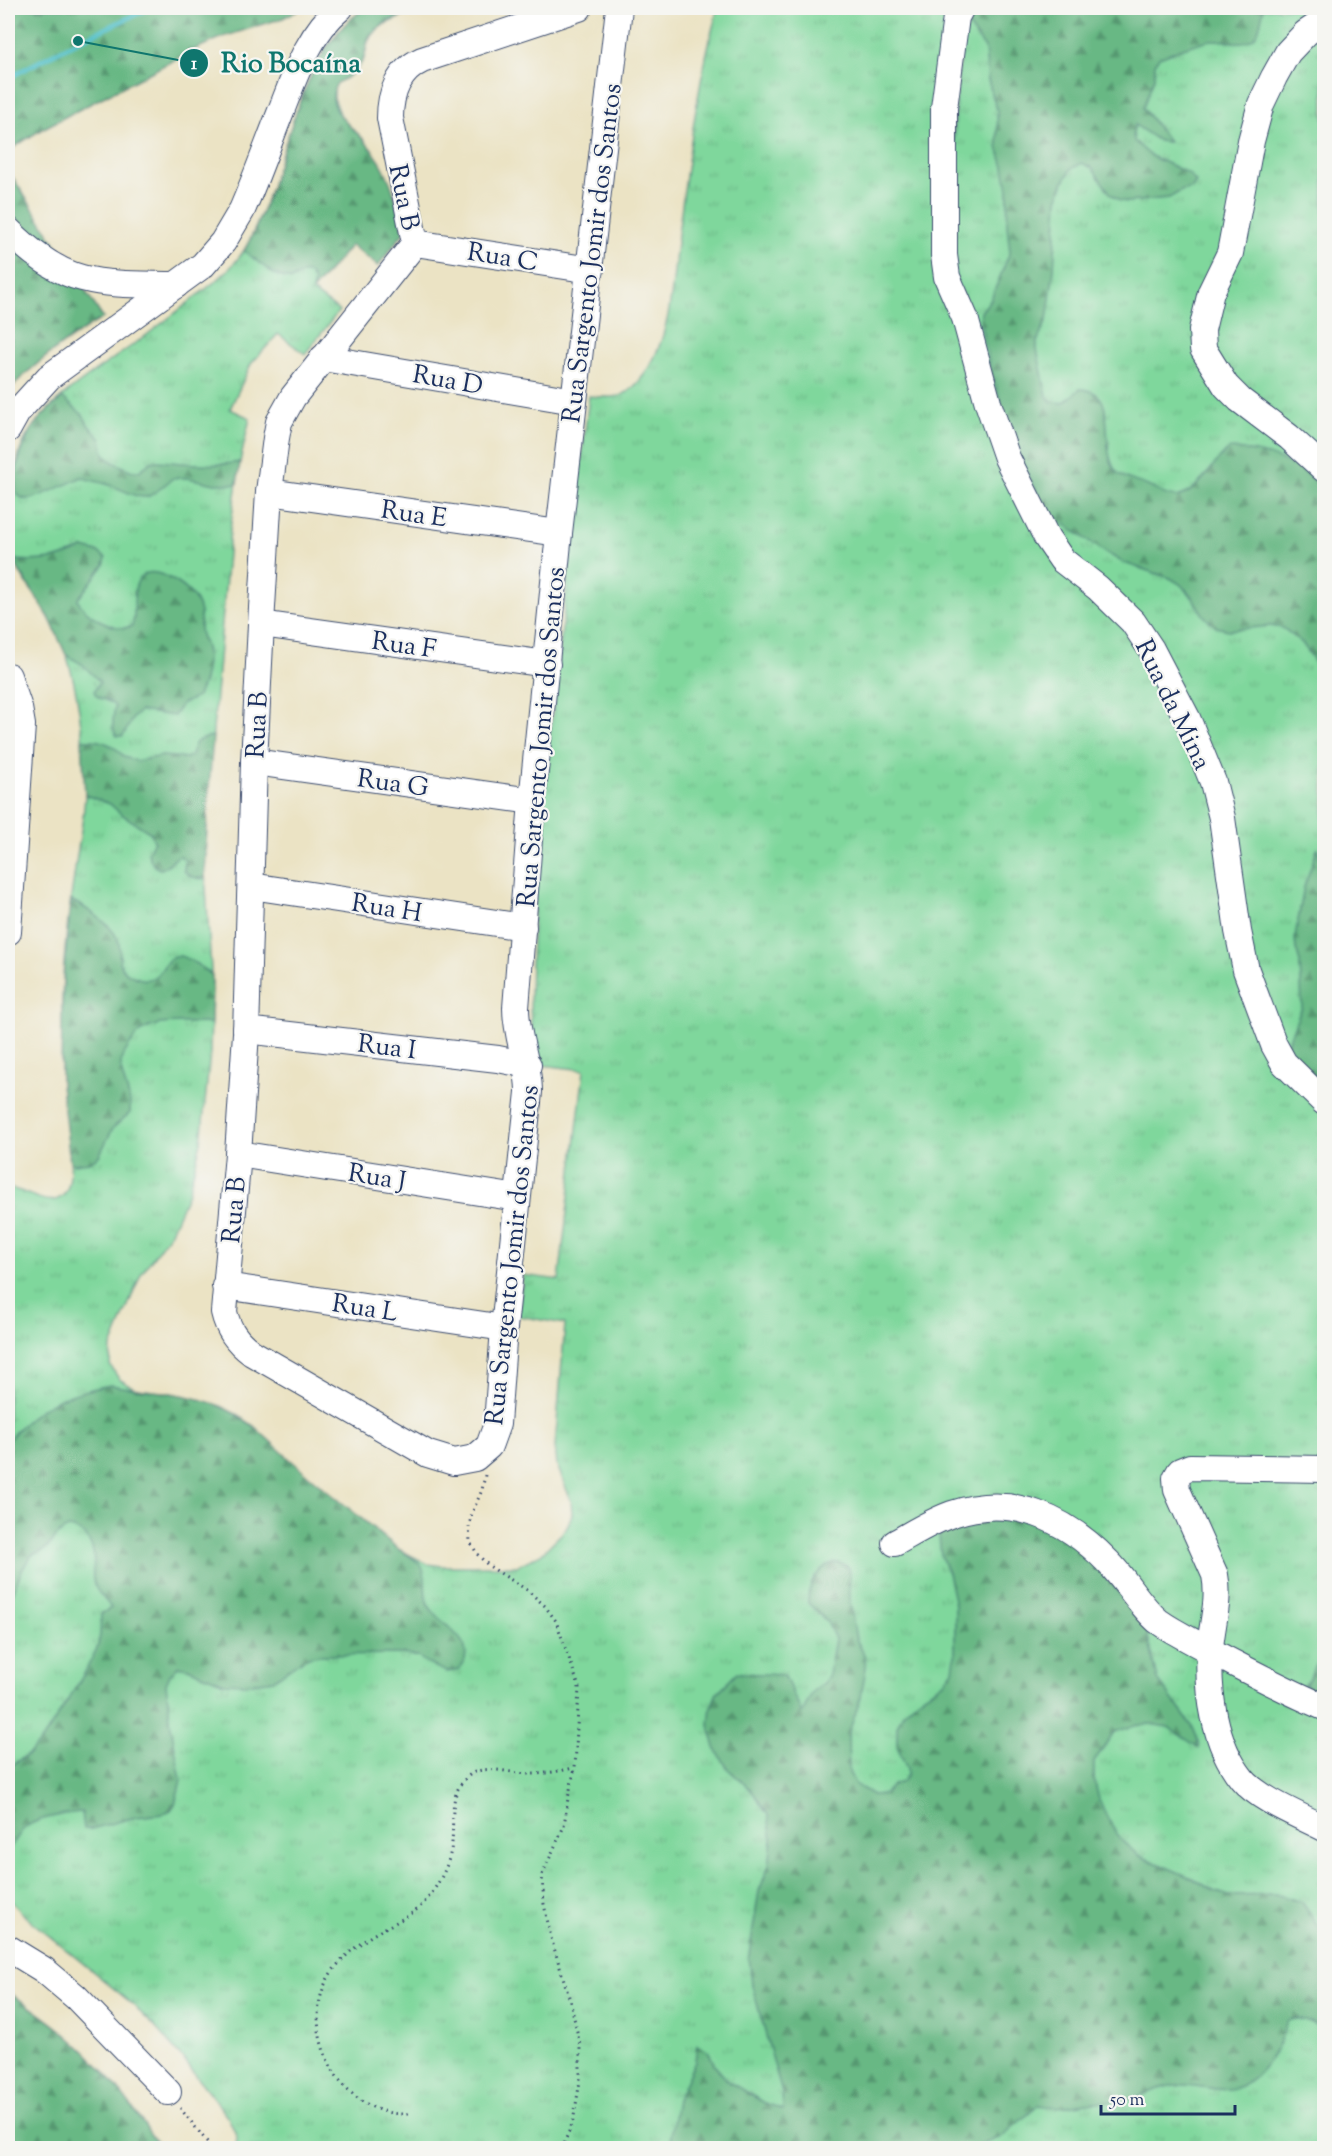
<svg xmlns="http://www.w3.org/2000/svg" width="1332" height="2156" font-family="'Sorts Mill Goudy',serif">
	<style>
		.grass { fill: url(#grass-tufts); stroke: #4d837d; stroke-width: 1.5 }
		.forest { fill: url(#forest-firs); stroke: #417471; stroke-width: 1.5 }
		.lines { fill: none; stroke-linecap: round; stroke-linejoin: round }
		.stream { stroke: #54c1cb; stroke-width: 5 }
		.minor-casing { stroke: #3a4a6d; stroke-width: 28 }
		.path { stroke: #3a4a6d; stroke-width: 3; stroke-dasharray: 1.5 4.5; stroke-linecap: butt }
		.minor { stroke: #fff; stroke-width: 26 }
		.labels { text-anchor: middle; stroke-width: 4.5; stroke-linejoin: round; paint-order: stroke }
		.street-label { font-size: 26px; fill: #1b2f5e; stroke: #f6f6f2 }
		.leader { fill: none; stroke: #0f766e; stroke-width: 2 }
		.callout-dot { fill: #0f766e; stroke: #f6f6f2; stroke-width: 2 }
		.mark-label { font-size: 18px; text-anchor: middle; font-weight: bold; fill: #fff }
		.callout-label { font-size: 27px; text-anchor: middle; font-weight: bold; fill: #0f766e; stroke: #f6f6f2; stroke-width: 4.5; stroke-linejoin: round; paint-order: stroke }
	</style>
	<defs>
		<pattern id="grass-tufts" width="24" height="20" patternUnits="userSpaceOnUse" patternTransform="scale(1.5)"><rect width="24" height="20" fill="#7fd79c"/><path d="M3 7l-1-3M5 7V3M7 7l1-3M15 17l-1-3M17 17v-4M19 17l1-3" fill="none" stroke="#6db989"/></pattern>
		<pattern id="forest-firs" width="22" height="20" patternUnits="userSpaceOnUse" patternTransform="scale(1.5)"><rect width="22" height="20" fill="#67b884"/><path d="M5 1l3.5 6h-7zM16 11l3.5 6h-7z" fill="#54966f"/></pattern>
	</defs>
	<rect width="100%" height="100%" fill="#f6f6f2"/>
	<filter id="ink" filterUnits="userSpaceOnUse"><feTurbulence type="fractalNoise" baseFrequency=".0167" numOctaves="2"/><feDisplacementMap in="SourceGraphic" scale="12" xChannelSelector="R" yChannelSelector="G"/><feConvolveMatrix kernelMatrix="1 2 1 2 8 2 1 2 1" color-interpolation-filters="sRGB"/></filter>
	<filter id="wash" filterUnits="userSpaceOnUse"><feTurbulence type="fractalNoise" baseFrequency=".008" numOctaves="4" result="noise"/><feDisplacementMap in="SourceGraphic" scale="24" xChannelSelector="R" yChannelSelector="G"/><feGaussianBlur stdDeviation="1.35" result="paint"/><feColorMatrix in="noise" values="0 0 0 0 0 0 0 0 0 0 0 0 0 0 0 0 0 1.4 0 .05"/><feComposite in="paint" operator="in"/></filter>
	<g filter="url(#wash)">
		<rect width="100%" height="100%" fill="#ebe3c4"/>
		<path class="grass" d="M 366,8 L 422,8 L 385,24 L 377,30 L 368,41 L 364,59 L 359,66 L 349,76 L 336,83 L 334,88 L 334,98 L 342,119 L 364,140 L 384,169 L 378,266 L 351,245 L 312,291 L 339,311 L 305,354 L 278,334 L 251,364 L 230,409 L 250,418 L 240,462 L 230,530 L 209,777 L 205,872 L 212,985 L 210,1053 L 201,1142 L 188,1193 L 171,1232 L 141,1274 L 111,1347 L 110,1365 L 119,1379 L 134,1388 L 145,1391 L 166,1392 L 191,1397 L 218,1405 L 238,1415 L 254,1426 L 291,1461 L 398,1549 L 428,1564 L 442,1566 L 517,1566 L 541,1554 L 566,1529 L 572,1515 L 571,1501 L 557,1465 L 555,1447 L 565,1324 L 518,1316 L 523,1275 L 559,1280 L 584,1070 L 542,1065 C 527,1033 530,997 531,962 C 533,909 538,856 543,803 C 557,667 573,532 589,396 C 619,399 628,398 646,372 C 674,331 672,274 679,227 C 689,154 698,79 718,8 L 951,8 L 954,224 C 955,177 949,42 977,8 L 1324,8 L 1324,2148 L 236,2148 L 237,2137 L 228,2117 L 184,2060 L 156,2028 L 129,2001 L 26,1917 L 8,1898 L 8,1188 C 26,1189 52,1212 65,1193 C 79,1174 62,1107 61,1082 C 61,1063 62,1044 62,1025 C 61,974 67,921 75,870 C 78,845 84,820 85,794 C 86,758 80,702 70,667 C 64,643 51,619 37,598 C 30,588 22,579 18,568 C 9,548 12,520 13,498 C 13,477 16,456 26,437 C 47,399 109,363 144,337 C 161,324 178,311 194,298 C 215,282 236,267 248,243 C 285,174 297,49 366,8 Z"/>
		<g class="forest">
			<polygon points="8,8 302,8 283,18 223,37 193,50 42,129 8,151"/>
			<path d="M 366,8 L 422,8 C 405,14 376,22 368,41 C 365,48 366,56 361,63 C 358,68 354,73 349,76 C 344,80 337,81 335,87 C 326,110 351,126 364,140 C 370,147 376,155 381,163 C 393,184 398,208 404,232 L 378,266 L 351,245 L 312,291 L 314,281 L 309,273 L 303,273 L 291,280 L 274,274 L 244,251 C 285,181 295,50 366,8 Z"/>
			<path d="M 977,8 L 1264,8 C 1261,16 1261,32 1253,38 C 1240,47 1225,39 1212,40 C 1199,41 1173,52 1159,57 L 1155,64 L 1154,78 L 1143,108 L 1169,142 L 1159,141 L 1135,125 L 1133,132 L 1134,141 L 1151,156 L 1188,173 L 1196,182 L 1192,188 L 1181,191 L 1169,198 L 1129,202 L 1120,201 L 1110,193 L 1092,168 L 1082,163 L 1071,169 L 1064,181 L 1058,200 L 1054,269 L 1047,320 L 1037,342 L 1037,350 L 1047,396 L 1051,401 L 1063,403 L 1080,389 C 1123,390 1096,448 1117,472 C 1124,480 1140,482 1150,487 C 1159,491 1170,499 1180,496 C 1200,490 1213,462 1229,449 C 1263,450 1305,463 1324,493 L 1324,685 L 1312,657 L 1302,643 L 1283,628 L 1270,626 L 1229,630 L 1216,627 L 1204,616 L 1190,594 L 1180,584 L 1170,578 L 1124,563 L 1105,552 L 1054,517 L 1039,496 L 1016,453 L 990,367 L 980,322 L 981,312 L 991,299 L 1010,252 L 1007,225 L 1008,189 L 1004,167 L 998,147 L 997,111 L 988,80 L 985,48 L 968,25 Z"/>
			<path d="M 8,170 L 103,318 C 67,339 36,362 8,391 Z"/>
			<path d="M 63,398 L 83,415 L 89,426 L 101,439 L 104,454 L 111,461 L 132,471 L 139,471 L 151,462 L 157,461 C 185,463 213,467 240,462 L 237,484 L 215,484 L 188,478 L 173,478 C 145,501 149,502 115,487 C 104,482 92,482 82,477 C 71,482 36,500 26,499 C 0,497 26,435 36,423 C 43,413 53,406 63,398 Z"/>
			<path d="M 83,548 L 98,552 L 106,558 L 104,565 L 78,599 C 80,613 118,634 132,626 C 138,611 129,589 141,577 C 147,571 156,572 163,575 C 179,582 196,593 200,612 C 201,620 199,628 201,635 C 202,638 204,641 205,644 C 210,659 205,683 197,697 L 182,704 L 174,716 L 140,711 L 133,718 L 123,736 L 117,736 C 110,727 114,716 115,706 C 109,699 97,701 94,691 L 100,682 L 82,664 L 66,655 L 49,617 L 17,567 L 15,560 C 40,562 60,560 83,548 Z"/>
			<path d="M 213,736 L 207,815 L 205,878 C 196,880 190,877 184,871 L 185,860 L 181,856 C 174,857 168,866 161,869 C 154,868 149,860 148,853 L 154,841 L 151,833 L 121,814 L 110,804 L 85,795 L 82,740 C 99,739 114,744 124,757 L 137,761 L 162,756 L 187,758 L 191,756 C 195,740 196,740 213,736 Z"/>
			<polygon points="1318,847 1324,885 1324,1097 1297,1071 1287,1044 1302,1007 1300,962 1296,949 1295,937 1304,887"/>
			<path d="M 71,900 C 85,907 111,924 117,938 C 125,955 111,967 135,977 C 164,989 162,952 180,956 C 191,958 203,969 212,975 L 211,1023 C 182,1025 148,1015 131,1043 C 126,1052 120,1057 121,1068 C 123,1084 132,1096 130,1113 L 113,1128 L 99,1156 L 89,1162 L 74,1164 L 70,1162 L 61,1084 L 62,1010 L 64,969 Z"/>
			<path d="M 111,1385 C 147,1392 185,1391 219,1406 C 249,1418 268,1440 292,1461 C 326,1491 363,1519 398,1549 C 406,1554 419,1560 423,1569 C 428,1580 422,1594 429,1606 C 441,1627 482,1642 459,1670 L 447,1672 L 426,1663 L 418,1657 L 403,1654 L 320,1655 L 308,1657 L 299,1662 L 273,1680 L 246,1684 L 224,1683 L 188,1668 L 179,1666 L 170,1675 L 166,1684 L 171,1727 L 181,1780 L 175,1804 L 171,1810 L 162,1814 L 136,1817 L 91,1829 L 84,1829 L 82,1812 C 68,1813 37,1818 26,1827 C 18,1833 16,1843 8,1849 L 8,1767 L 29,1754 L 47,1733 L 83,1676 L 98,1646 L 100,1635 L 101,1614 L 111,1608 C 105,1599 94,1590 93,1579 C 92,1573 94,1566 94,1559 C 93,1544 86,1530 69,1528 C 54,1532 51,1553 33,1554 C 18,1571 17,1587 8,1605 L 8,1440 C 39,1403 64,1394 111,1385 Z"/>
			<path d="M 1018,1514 L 1074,1538 L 1145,1624 L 1158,1680 L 1192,1726 L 1197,1736 L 1199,1748 L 1168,1727 L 1150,1724 L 1133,1726 L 1115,1732 L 1094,1761 L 1094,1779 L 1099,1799 L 1108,1819 L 1121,1840 L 1138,1855 L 1194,1879 L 1214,1891 L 1229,1896 L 1278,1895 L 1302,1902 L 1324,1935 L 1324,2029 C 1313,2023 1300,2015 1287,2021 C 1281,2044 1261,2081 1235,2088 C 1216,2093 1195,2083 1175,2085 C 1160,2087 1145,2095 1131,2099 C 1118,2102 1106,2101 1094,2102 C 1071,2105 1062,2109 1039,2105 L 1001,2137 L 973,2148 L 669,2148 L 677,2100 L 695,2061 L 697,2045 L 709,2052 L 715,2066 L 729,2082 L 763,2102 L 783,2110 L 782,2093 L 752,1985 L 749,1955 L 759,1891 L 769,1866 L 772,1840 L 768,1815 L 752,1791 L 728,1769 L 715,1748 L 709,1725 L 711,1707 L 717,1693 L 737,1673 L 784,1675 L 802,1713 L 813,1691 L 824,1683 L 829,1674 L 835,1639 L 827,1622 L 808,1603 C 806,1582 828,1551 849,1568 L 850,1602 L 856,1639 L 864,1654 L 866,1667 L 861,1697 L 848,1735 L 849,1772 L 855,1784 L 863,1789 L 873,1795 L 883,1794 L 893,1785 L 902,1782 L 907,1775 L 907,1769 L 897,1746 L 897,1726 L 903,1713 L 918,1699 L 944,1682 L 953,1670 L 955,1657 L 955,1605 L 948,1573 L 941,1556 L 939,1535 C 965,1514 986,1516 1018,1514 Z"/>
			<polygon points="1324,1652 1324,1696 1305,1685"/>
			<path d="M 8,1992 C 31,2007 53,2022 74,2041 C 108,2071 135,2111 160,2148 L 8,2148 Z"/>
		</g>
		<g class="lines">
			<polyline class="stream" points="8,78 78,41 150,8"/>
		</g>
	</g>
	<g filter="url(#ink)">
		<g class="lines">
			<g class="minor-casing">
				<g id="minor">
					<path d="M 579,8 L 422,60 C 398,71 390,94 390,118 L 415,243 L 293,397 L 279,422 L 276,438 L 269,492 L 261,624 L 254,762 L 246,1033 L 238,1154 L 224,1312 C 228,1330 237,1342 252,1353 L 428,1454 L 454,1462 L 475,1458 L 489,1446 L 497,1424 L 504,1328 L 529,1092 C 529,1063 516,1037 516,1008 L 532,801 L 559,533 L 619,8"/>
					<polyline points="961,8 956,17 944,108 944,255 947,277 965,318 988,403 1007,458 1047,538 1062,560 1098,588 1133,622 1151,649 1187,718 1213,782 1222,818 1238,931 1246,970 1274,1045 1284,1063 1324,1102"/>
					<polyline points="1324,21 1306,33 1288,52 1274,77 1261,104 1251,141 1230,253 1211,292 1202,330 1203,349 1226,386 1240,400 1289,437 1324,469"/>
					<path d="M 8,230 C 28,250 54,271 82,278 C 112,286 145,284 176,285"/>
					<polyline points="415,243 591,270"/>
					<polyline points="323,358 574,401"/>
					<path d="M 8,429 L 18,411 L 49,377 L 203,265 L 223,242 L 242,210 C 256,178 268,144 281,111 C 295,75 309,33 340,8"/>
					<polyline points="269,492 559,533"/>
					<polyline points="261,624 547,664"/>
					<polyline points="8,676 19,708 22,725 8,932"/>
					<polyline points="254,762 532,801"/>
					<polyline points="251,886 523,927"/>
					<polyline points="246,1030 498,1059 528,1065"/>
					<polyline points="238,1154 517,1198"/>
					<polyline points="225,1286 504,1328"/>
					<path d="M 1324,1469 L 1190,1467 L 1180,1471 L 1176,1478 L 1177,1490 L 1215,1575 C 1220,1601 1212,1623 1210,1648 C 1207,1692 1214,1744 1242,1779 C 1258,1799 1301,1816 1324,1828"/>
					<path d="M 895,1543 C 913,1533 932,1521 952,1514 C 1012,1493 1066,1518 1108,1562 C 1126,1580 1139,1605 1158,1621 C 1176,1634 1195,1642 1214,1653 C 1250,1672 1286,1691 1324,1707"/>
					<polyline points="8,1948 44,1970 76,1997 168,2092"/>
				</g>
			</g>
			<g class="path">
				<polyline points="485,1475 482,1490 472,1513 469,1526 470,1542 478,1555 489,1566 527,1590 545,1606 556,1621 579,1687 575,1768 568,1798 564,1826 542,1875 544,1904 551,1938 570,2000 580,2045 580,2081 573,2122 562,2148"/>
				<polyline points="180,2108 212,2148"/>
				<path d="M 408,2114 C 339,2118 292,2024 334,1969 C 345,1955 361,1942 376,1933 C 398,1920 418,1915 433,1891 C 442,1878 448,1865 451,1850 C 456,1824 445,1792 471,1774 C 487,1764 512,1774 530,1774 C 545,1774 559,1771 574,1768"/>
			</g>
			<use href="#minor" class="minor"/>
		</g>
	</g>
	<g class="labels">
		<g class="street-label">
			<text transform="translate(405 197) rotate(78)" y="9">Rua B</text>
			<text transform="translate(591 253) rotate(-83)" y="9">Rua Sargento Jomir dos Santos</text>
			<text transform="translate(503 256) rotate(9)" y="9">Rua C</text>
			<text transform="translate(448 379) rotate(10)" y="9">Rua D</text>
			<text transform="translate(414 513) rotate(8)" y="9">Rua E</text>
			<text transform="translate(404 644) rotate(8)" y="9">Rua F</text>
			<text transform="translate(1174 704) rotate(64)" y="9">Rua da Mina</text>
			<text transform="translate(256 725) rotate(-87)" y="9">Rua B</text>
			<text transform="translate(540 737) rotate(-85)" y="9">Rua Sargento Jomir dos Santos</text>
			<text transform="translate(393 782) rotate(8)" y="9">Rua G</text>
			<text transform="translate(387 907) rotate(9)" y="9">Rua H</text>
			<text transform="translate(387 1046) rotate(7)" y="9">Rua I</text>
			<text transform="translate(377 1176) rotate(9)" y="9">Rua J</text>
			<text transform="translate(233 1210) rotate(-85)" y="9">Rua B</text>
			<text transform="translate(511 1255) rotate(-84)" y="9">Rua Sargento Jomir dos Santos</text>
			<text transform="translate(365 1307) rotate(9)" y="9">Rua L</text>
		</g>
	</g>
	<path class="leader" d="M78 41L194 63"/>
	<g class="callout-dot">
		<circle cx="78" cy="41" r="6"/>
		<circle cx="194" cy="63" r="15"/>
	</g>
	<g class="mark-label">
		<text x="194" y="69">1</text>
	</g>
	<g class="callout-label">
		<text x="291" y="72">Rio Bocaína</text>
	</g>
	<rect width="1332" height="2156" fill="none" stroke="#f6f6f2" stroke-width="30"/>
	<path d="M1101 2105v9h134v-9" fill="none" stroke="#1b2f5e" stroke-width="3"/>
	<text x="1110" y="2105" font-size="18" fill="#1b2f5e" stroke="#f6f6f2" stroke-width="4.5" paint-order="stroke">50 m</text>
</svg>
